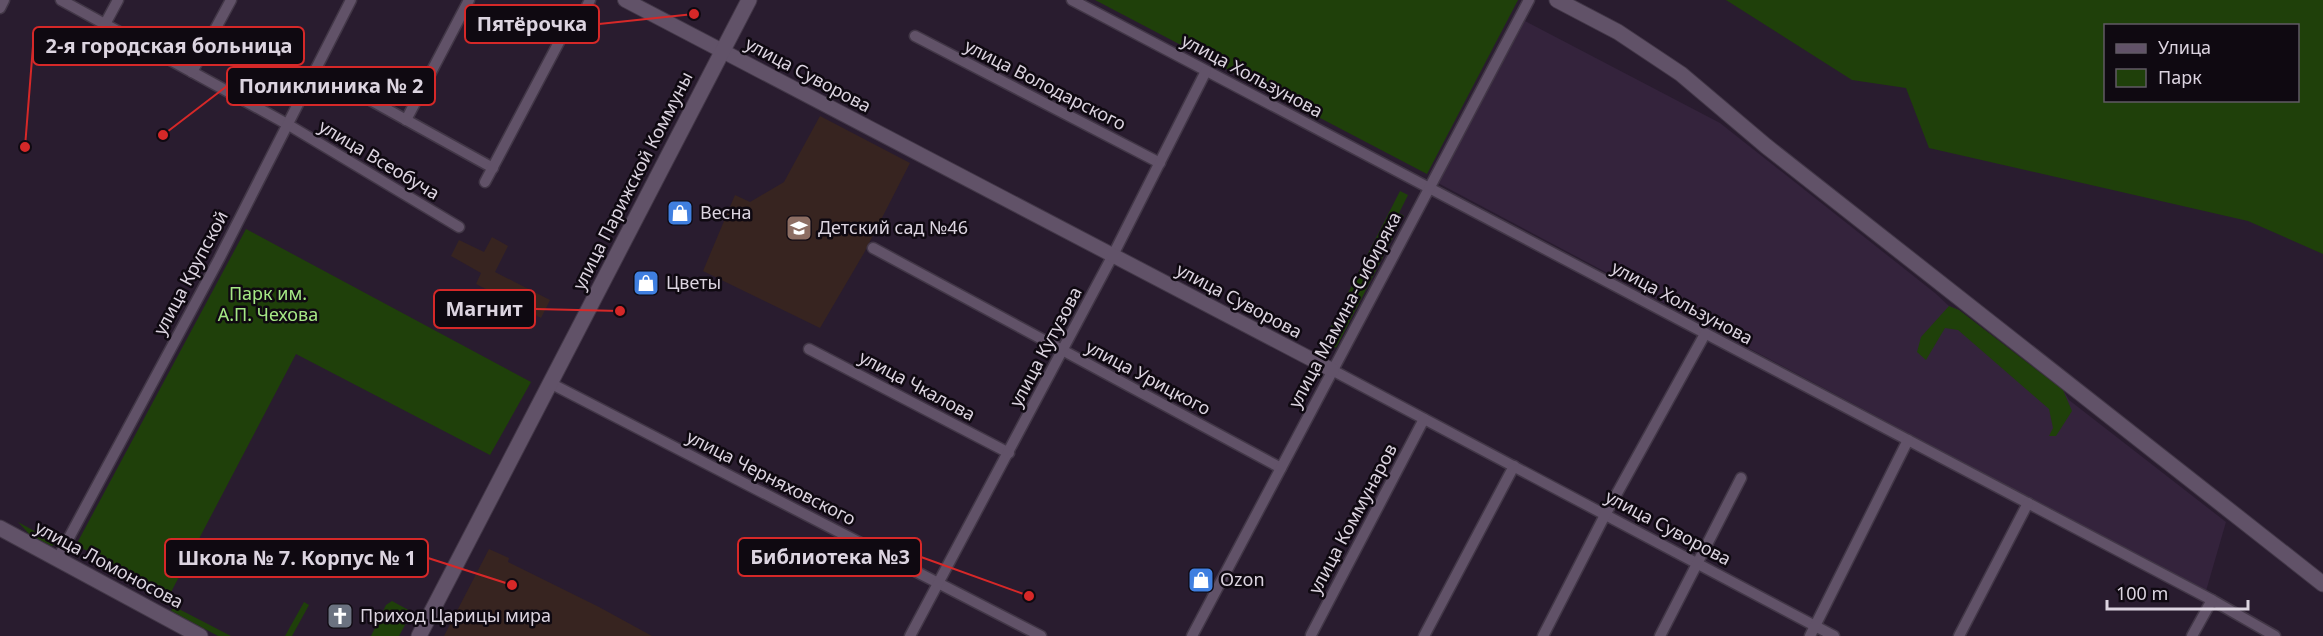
<svg xmlns="http://www.w3.org/2000/svg" width="2323" height="636" font-family="'Noto Sans',sans-serif">
	<style>
		.built { fill: #34233c }
		.education { fill: #372420 }
		.green { fill: #1f400a; fill-rule: evenodd }
		.lines { fill: none; stroke-linecap: round; stroke-linejoin: round }
		.minor-casing { stroke: #423747; stroke-width: 13 }
		.tertiary-casing { stroke: #423747; stroke-width: 16 }
		.secondary-casing { stroke: #423747; stroke-width: 17 }
		.minor { stroke: #615268; stroke-width: 10 }
		.tertiary { stroke: #615268; stroke-width: 14 }
		.secondary { stroke: #615268; stroke-width: 15 }
		.labels { text-anchor: middle; stroke-width: 5; stroke-linejoin: round; paint-order: stroke }
		.street-label { font-size: 18px; fill: #dcd4e0; stroke: #0f0911 }
		.poi-label { font-size: 18px; fill: #dcd4e0; stroke: #0f0911; text-anchor: start }
		.park-label { font-size: 18px; fill: #a5e785; stroke: #0f0911 }
		.leader { fill: none; stroke: #d62828; stroke-width: 2 }
		.callout-dot { fill: #d62828; stroke: #0f0911; stroke-width: 2 }
		.callout { fill: #0f0911; stroke: #d62828; stroke-width: 2 }
		.callout-label { font-size: 20px; text-anchor: middle; font-weight: bold; fill: #dcd4e0 }
	</style>
	<rect width="100%" height="100%" fill="#291c2f"/>
	<polygon class="built" points="1525,21 1720,123 1935,293 1949,306 1959,310 2063,390 2069,400 2226,522 2206,591 1438,183"/>
	<g class="education">
		<polygon points="820,116 910,163 864,253 820,328 703,271 735,195 750,202 784,182"/>
		<polygon points="492,237 508,246 495,272 550,300 541,318 476,284 481,273 451,256 459,240 484,252"/>
		<polygon points="489,549 509,558 508,562 599,607 652,636 444,636"/>
	</g>
	<g class="green">
		<polygon points="1095,0 1518,0 1427,174"/>
		<path d="M 1726,0 L 2323,0 L 2323,254 L 2248,221 L 1929,148 L 1906,88 L 1852,80 ZM 2106,26 L 2298,26 L 2298,100 L 2106,100 Z"/>
		<polygon points="1400,191 1408,195 1399,213 1404,216 1336,348 1323,342"/>
		<polygon points="246,229 531,382 490,455 296,354 170,594 76,545"/>
		<polygon points="1949,306 1959,310 2063,390 2072,411 2056,436 2049,436 2053,428 2049,409 1958,330 1945,328 1926,360 1917,352 1921,337"/>
		<polygon points="18,522 56,543 52,546 31,536"/>
		<polygon points="392,601 412,612 399,636 371,636 386,605"/>
		<polygon points="304,602 309,605 292,636 285,636"/>
		<polygon points="173,606 231,636 218,636 171,611"/>
	</g>
	<g class="lines">
		<g class="minor-casing">
			<g id="minor">
				<polyline points="61,0 287,124 459,227"/>
				<polyline points="1072,0 2212,600 2275,636"/>
				<polyline points="0,8 4,0"/>
				<polyline points="105,24 118,0"/>
				<polyline points="915,36 1160,163"/>
				<polyline points="316,70 493,168"/>
				<polyline points="192,72 231,0"/>
				<polyline points="406,120 469,0"/>
				<polyline points="485,182 567,27 580,20 590,0"/>
				<polyline points="873,248 1281,468"/>
				<polyline points="809,349 1009,453"/>
				<polyline points="1332,370 1834,636"/>
				<polyline points="550,383 1041,636"/>
				<polyline points="57,560 219,259 351,0"/>
				<polyline points="1311,635 1424,419"/>
				<polyline points="910,636 1113,255 1206,71"/>
				<polyline points="1192,636 1529,0"/>
				<polyline points="1424,636 1514,466"/>
				<polyline points="1543,636 1605,515 1705,334"/>
				<polyline points="1660,636 1741,478"/>
				<polyline points="1810,636 1908,440"/>
				<polyline points="1959,636 2028,503"/>
				<polyline points="2192,636 2212,600"/>
			</g>
		</g>
		<g class="tertiary-casing">
			<polyline id="tertiary" points="625,0 1332,370"/>
		</g>
		<g class="secondary-casing">
			<g id="secondary">
				<polyline points="1557,0 1618,32 1681,74 1766,146 2323,584"/>
				<polyline points="0,528 200,636"/>
				<polyline points="419,636 749,0"/>
			</g>
		</g>
		<use href="#minor" class="minor"/>
		<use href="#tertiary" class="tertiary"/>
		<use href="#secondary" class="secondary"/>
	</g>
	<defs>
		<g id="shop-square" transform="scale(1.35)"><rect x="-9" y="-9" width="18" height="18" rx="4" fill="#3f7fe0" stroke="#0f0911"/><path d="M-5-2.5h2.3a2.7 3.5 0 0 1 5.4 0H5L5.5 6h-11ZM-1.5-2.5h3a1.5 2.3 0 0 0-3 0Z" fill="#fff"/></g>
		<g id="school-square" transform="scale(1.35)"><rect x="-9" y="-9" width="18" height="18" rx="4" fill="#8d6e63" stroke="#0f0911"/><path d="M0-5L7-2L0 1L-7-2ZM-4 1L0 2.5L4 1V4Q0 6-4 4Z" fill="#fff"/></g>
		<g id="church-square" transform="scale(1.35)"><rect x="-9" y="-9" width="18" height="18" rx="4" fill="#6b7280" stroke="#0f0911"/><path d="M-1.2-6h2.4v3.5h3.3v2.4h-3.3V6h-2.4V-.1h-3.3v-2.4h3.3Z" fill="#fff"/></g>
	</defs>
	<g fill-rule="evenodd">
		<use href="#shop-square" x="680" y="213"/>
		<use href="#school-square" x="799" y="228"/>
		<use href="#shop-square" x="646" y="283"/>
		<use href="#shop-square" x="1201" y="580"/>
		<use href="#church-square" x="340" y="616"/>
	</g>
	<g class="labels">
		<g class="street-label">
			<text transform="translate(808 75) rotate(28)" y="6">улица Суворова</text>
			<text transform="translate(1252 76) rotate(28)" y="6">улица Хользунова</text>
			<text transform="translate(1045 85) rotate(27)" y="6">улица Володарского</text>
			<text transform="translate(379 160) rotate(31)" y="6">улица Всеобуча</text>
			<text transform="translate(633 181) rotate(-63)" y="6">улица Парижской Коммуны</text>
			<text transform="translate(191 273) rotate(-62)" y="6">улица Крупской</text>
			<text transform="translate(1239 301) rotate(28)" y="6">улица Суворова</text>
			<text transform="translate(1682 303) rotate(28)" y="6">улица Хользунова</text>
			<text transform="translate(1345 310) rotate(-62)" y="6">улица Мамина-Сибиряка</text>
			<text transform="translate(1046 347) rotate(-62)" y="6">улица Кутузова</text>
			<text transform="translate(1148 378) rotate(28)" y="6">улица Урицкого</text>
			<text transform="translate(917 386) rotate(28)" y="6">улица Чкалова</text>
			<text transform="translate(771 478) rotate(27)" y="6">улица Черняховского</text>
			<text transform="translate(1353 519) rotate(-62)" y="6">улица Коммунаров</text>
			<text transform="translate(1668 528) rotate(28)" y="6">улица Суворова</text>
			<text transform="translate(109 565) rotate(28)" y="6">улица Ломоносова</text>
		</g>
		<g class="poi-label">
			<text x="700" y="219">Весна</text>
			<text x="818" y="234">Детский сад №46</text>
			<text x="666" y="289">Цветы</text>
			<text x="1220" y="586">Ozon</text>
			<text x="360" y="622">Приход Царицы мира</text>
		</g>
		<g class="park-label">
			<text x="268" y="300">Парк им.<tspan x="268" dy="21">А.П. Чехова</tspan></text>
		</g>
	</g>
	<path class="leader" d="M694 14L599 24M25 147L33 46M163 135L227 86M620 311L535 309M1029 596L921 557M512 585L428 558"/>
	<g class="callout-dot">
		<circle cx="694" cy="14" r="6"/>
		<circle cx="25" cy="147" r="6"/>
		<circle cx="163" cy="135" r="6"/>
		<circle cx="620" cy="311" r="6"/>
		<circle cx="1029" cy="596" r="6"/>
		<circle cx="512" cy="585" r="6"/>
	</g>
	<g class="callout">
		<rect x="465" y="5" width="134" height="38" rx="6"/>
		<rect x="33" y="27" width="271" height="38" rx="6"/>
		<rect x="227" y="67" width="208" height="38" rx="6"/>
		<rect x="434" y="290" width="101" height="38" rx="6"/>
		<rect x="738" y="538" width="183" height="38" rx="6"/>
		<rect x="165" y="539" width="263" height="38" rx="6"/>
	</g>
	<g class="callout-label">
		<text x="532" y="31">Пятёрочка</text>
		<text x="169" y="53">2-я городская больница</text>
		<text x="331" y="93">Поликлиника № 2</text>
		<text x="484" y="316">Магнит</text>
		<text x="830" y="564">Библиотека №3</text>
		<text x="297" y="565">Школа № 7. Корпус № 1</text>
	</g>
	<rect x="2104" y="24" width="195" height="78" fill="#0f0911" stroke="#615a64" stroke-width="1.5"/>
	<rect x="2116" y="44" width="30" height="9" fill="#615268" stroke="#615a64" stroke-width="1.5"/>
	<text x="2158" y="54" font-size="18" fill="#dcd4e0">Улица</text>
	<rect x="2116" y="69" width="30" height="18" fill="#1f400a" stroke="#615a64" stroke-width="1.5"/>
	<text x="2158" y="84" font-size="18" fill="#dcd4e0">Парк</text>
	<path d="M2107 600v9h141v-9" fill="none" stroke="#dcd4e0" stroke-width="3"/>
	<text x="2116" y="600" font-size="18" fill="#dcd4e0" stroke="#0f0911" stroke-width="4.5" paint-order="stroke">100 m</text>
</svg>
